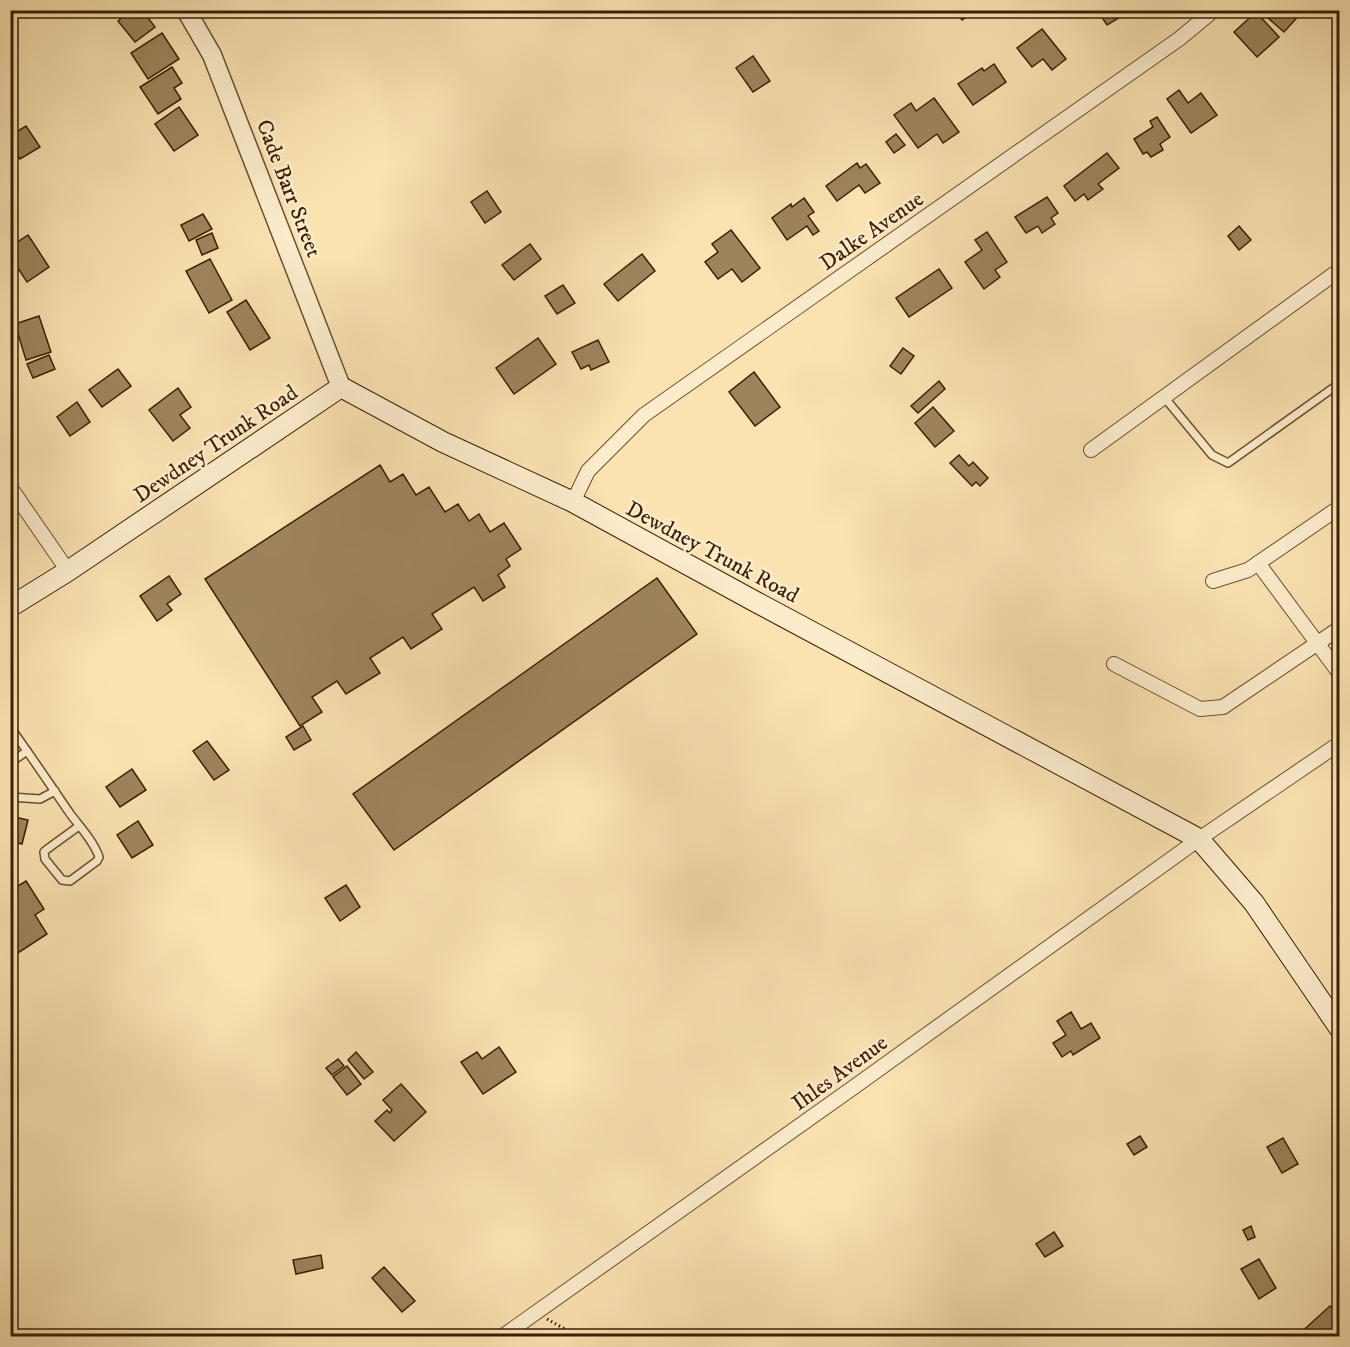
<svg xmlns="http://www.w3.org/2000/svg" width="1350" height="1347" font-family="'IM FELL DW Pica',serif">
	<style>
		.building { fill: #9e845d; stroke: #3a1f03; stroke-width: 1.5 }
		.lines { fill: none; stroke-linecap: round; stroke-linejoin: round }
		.service-casing { stroke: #6a502e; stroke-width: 10 }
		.minor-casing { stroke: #6a502e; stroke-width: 16 }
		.tertiary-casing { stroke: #6a502e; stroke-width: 21 }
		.secondary-casing { stroke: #3a1f03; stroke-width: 22 }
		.path { stroke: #3a1f03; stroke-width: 3; stroke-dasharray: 1.5 3; stroke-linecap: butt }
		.service { stroke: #fceccc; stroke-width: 7 }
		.minor { stroke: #fceccc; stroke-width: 14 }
		.tertiary { stroke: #fceccc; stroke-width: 18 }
		.secondary { stroke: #fceccc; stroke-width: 20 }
		.labels { text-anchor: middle; stroke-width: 5; stroke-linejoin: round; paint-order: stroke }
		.street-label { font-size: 22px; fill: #3a1f03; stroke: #fceccc }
	</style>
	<rect width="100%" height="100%" fill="#fae2b1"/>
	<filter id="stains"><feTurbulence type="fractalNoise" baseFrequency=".00333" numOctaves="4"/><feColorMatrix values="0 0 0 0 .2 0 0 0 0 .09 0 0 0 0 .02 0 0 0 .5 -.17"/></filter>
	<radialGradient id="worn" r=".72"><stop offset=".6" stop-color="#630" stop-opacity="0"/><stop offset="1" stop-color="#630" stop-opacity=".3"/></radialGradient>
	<g class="building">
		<polygon points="131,10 142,10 155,27 135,42 118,21"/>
		<polygon points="956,10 976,10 976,11 962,20"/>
		<polygon points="1097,10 1123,10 1120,12 1122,16 1107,25"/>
		<polygon points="1259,10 1302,10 1303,11 1284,32"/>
		<polygon points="1256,12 1279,37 1257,57 1234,32"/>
		<polygon points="1042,29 1066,59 1052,70 1043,59 1032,67 1017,48"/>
		<polygon points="162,33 179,59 148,79 131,53"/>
		<polygon points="753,56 770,81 753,92 736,68"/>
		<polygon points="994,64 1006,82 973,105 958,84 982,68 984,71"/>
		<polygon points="172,67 182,83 174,88 181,99 158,114 140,87"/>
		<polygon points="1179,90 1188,103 1201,93 1217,115 1191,133 1167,99"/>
		<polygon points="934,98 959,132 943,143 937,134 918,148 894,115 911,103 916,111"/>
		<polygon points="179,107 198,135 174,151 155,124"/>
		<polygon points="1157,117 1170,137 1160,144 1163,150 1151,157 1147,152 1143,154 1134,139 1153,127 1150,121"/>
		<polygon points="26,126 40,147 20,159 10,143 10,136"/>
		<polygon points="896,134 905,145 894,153 886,142"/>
		<polygon points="1107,153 1119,168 1098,184 1103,189 1088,200 1084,194 1075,201 1064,186"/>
		<polygon points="857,163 860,168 866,164 880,183 865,193 859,185 837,201 826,186"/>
		<polygon points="487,191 501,212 485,223 471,202"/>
		<polygon points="1047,197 1058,213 1051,218 1055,224 1042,233 1038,226 1026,233 1015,217"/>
		<polygon points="804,198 814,212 808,216 819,231 813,235 807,226 787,240 772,218 791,204 792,207"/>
		<polygon points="203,214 212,229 189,241 181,225"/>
		<polygon points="1239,226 1251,240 1239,250 1228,236"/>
		<polygon points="731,230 760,268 742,282 732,269 718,279 705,262 718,252 712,244"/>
		<polygon points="987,232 1007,262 995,270 1000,277 984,289 965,262 982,250 975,240"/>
		<polygon points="212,233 218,248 202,255 196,240"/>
		<polygon points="28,235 49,267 27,282 10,256 10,247"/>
		<polygon points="530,244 541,259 514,280 502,265"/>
		<polygon points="642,254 655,271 618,301 604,284"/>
		<polygon points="210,259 232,300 209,313 186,271"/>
		<polygon points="939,269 952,288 909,317 896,298"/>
		<polygon points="563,285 575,303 557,314 545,296"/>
		<polygon points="246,300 270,338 250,350 227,312"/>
		<polygon points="39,316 51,352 26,360 15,324"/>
		<polygon points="538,338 556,364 514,394 496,368"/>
		<polygon points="598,340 609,362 591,370 589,365 581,369 572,352"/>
		<polygon points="903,348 914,356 901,374 890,366"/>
		<polygon points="49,355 55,369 33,378 27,364"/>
		<polygon points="118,369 131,386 102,407 89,390"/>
		<polygon points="754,372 780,407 755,426 729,392"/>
		<polygon points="939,381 945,389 918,413 911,406"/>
		<polygon points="178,388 191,407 180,415 190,428 173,441 149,410"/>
		<polygon points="77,402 90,422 70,436 57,417"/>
		<polygon points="933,407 954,431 935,447 915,423"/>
		<polygon points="959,455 969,466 973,462 988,478 980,486 976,482 972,486 950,463"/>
		<polygon points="380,465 390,482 403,474 416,495 429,487 445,512 458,504 469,521 479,514 490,532 504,523 521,549 506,559 510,566 498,575 505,587 483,601 474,587 432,614 442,629 411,649 403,637 370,658 380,673 346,694 337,681 312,697 322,712 300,726 205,579"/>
		<polygon points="169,576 181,594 167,604 172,610 157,621 140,596"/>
		<polygon points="657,578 697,634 394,850 353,794"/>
		<polygon points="303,726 311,740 294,750 286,737"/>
		<polygon points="207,741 229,770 214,780 193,751"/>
		<polygon points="132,769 146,790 120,807 106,787"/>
		<polygon points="10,816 28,820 22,844 10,841"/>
		<polygon points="138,821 153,845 132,858 117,835"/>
		<polygon points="26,881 44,909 35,915 47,934 10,958 10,885 15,882 18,886"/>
		<polygon points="346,885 360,907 340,921 325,898"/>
		<polygon points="1071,1012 1081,1029 1091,1023 1100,1038 1073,1055 1071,1051 1062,1057 1053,1043 1066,1035 1057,1021"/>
		<polygon points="499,1047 516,1072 483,1094 461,1062 477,1052 482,1059"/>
		<polygon points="356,1052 373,1072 364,1079 348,1060"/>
		<polygon points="338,1059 344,1066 332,1075 326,1068"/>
		<polygon points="347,1066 361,1084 347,1095 333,1077"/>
		<polygon points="401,1084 426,1112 394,1141 375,1121 387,1110 390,1113 392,1110 383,1100"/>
		<polygon points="1140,1136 1147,1147 1134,1155 1127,1144"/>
		<polygon points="1283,1138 1298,1164 1282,1173 1267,1147"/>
		<polygon points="1251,1226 1255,1237 1248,1240 1243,1230"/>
		<polygon points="1054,1232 1063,1246 1045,1257 1036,1244"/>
		<polygon points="321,1255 323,1268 296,1274 293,1260"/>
		<polygon points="1259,1259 1276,1288 1259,1299 1241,1269"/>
		<polygon points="384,1267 415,1301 402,1312 372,1278"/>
		<polygon points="1330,1306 1340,1317 1340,1336 1333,1331 1327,1336 1322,1333 1319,1336 1299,1336 1298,1335"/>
	</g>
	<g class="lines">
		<g class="service-casing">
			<g id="service">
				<polyline points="1164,397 1212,455 1228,463 1340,383"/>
				<path d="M 10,727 C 31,756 51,786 71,815 C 81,828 94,842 99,857 L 97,861 L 70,881 L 62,880 L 45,859 L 44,852 L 46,850 L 79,826"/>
				<polyline points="10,763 27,751"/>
				<polyline points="10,797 40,799 55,791"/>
			</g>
		</g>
		<g class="minor-casing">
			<g id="minor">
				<polyline points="1091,450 1334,274 1340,273"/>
				<polyline points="10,487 68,571"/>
				<polyline points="573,502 588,471 644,415 1179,39 1214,10"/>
				<polyline points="1258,563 1340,674"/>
				<polyline points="1213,581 1248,570 1340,507"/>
				<polyline points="1114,664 1200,709 1223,707 1340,628"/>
				<polyline points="503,1336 854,1087 1199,839 1340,743"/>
			</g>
		</g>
		<g class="tertiary-casing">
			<polyline id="tertiary" points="186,10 212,55 341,387"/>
		</g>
		<g class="secondary-casing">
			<polyline id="secondary" points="10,607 68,571 341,387 443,442 573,502 756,602 1199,839 1254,903 1340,1029"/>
		</g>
		<polyline class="path" points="547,1319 577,1336"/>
		<use href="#service" class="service"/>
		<use href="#minor" class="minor"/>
		<use href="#tertiary" class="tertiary"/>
		<use href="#secondary" class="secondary"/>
	</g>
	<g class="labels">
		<g class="street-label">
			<text transform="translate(290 188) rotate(69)" y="8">Cade Barr Street</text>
			<text transform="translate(871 230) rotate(-35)" y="8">Dalke Avenue</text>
			<text transform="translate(215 443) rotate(-34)" y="8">Dewdney Trunk Road</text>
			<text transform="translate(713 551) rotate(28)" y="8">Dewdney Trunk Road</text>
			<text transform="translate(839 1072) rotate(-36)" y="8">Ihles Avenue</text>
		</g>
	</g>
	<rect width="1350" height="1347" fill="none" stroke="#fae2b1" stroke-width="36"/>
	<rect x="12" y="12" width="1326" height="1323" fill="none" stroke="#3a1f03" stroke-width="3"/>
	<rect x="18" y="18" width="1314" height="1311" fill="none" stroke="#3a1f03" stroke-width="1.5"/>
	<rect width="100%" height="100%" filter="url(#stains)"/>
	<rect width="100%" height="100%" fill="url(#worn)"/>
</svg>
